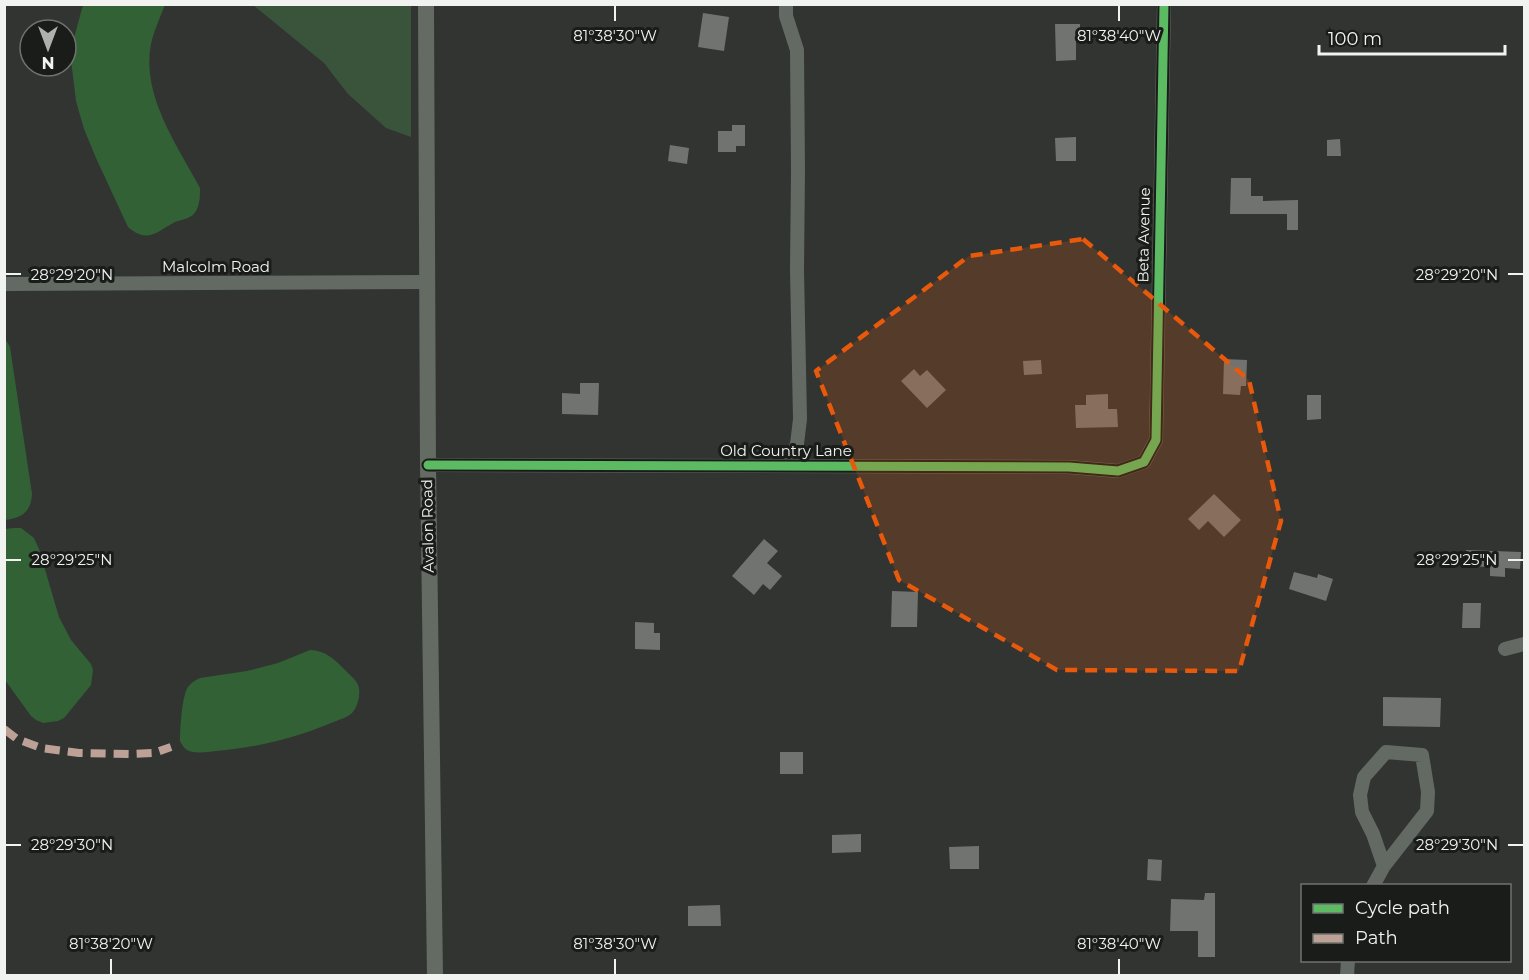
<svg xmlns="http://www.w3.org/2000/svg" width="1529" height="980" font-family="Montserrat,sans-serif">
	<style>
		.green { fill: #3a543b }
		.water { fill: #336136 }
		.building { fill: #717371 }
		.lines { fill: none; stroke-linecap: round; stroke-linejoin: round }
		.minor { stroke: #636a63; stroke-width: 14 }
		.major { stroke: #636b63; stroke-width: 16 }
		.quiet { stroke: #bda197; stroke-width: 8; stroke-dasharray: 15 8; stroke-linecap: butt }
		.cycleway-casing { stroke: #191c19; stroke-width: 13 }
		.cycleway { stroke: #5cba63; stroke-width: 9 }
		.marked { fill: #e8590c; fill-opacity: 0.2; stroke: #e8590c; stroke-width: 4.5; stroke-dasharray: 12 8; stroke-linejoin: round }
		.ticks { fill: none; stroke: #f0f3f0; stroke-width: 2 }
		.labels { text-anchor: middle; stroke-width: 6; stroke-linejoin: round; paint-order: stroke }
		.street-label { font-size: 15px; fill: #f0f3f0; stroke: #191c19 }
		.ticks-label { font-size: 15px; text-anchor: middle; fill: #f0f3f0; stroke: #191c19; stroke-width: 6; stroke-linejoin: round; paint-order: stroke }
	</style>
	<rect width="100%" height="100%" fill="#313431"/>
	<polygon class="green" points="253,5 411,5 411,137 386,128 348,94 324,63"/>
	<g class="water">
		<path d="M 83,5 L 165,5 C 160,17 154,31 151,44 C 141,95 177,145 200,188 C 200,197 200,208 193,215 C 188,219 180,220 175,222 C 156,232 148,244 128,227 L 96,158 L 84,129 L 76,101 L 71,60 L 74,38 Z"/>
		<path d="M 4,337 L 10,347 L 32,494 C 31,512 22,518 5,520 Z"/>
		<polygon points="14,528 21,528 34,538 39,549 59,617 71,640 91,664 93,670 91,685 64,718 58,721 43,723 36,720 31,716 5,680 5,529"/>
		<path d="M 310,650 C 328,651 336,661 348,673 C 351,676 355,679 357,683 C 362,691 358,707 352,713 C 347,718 338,720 331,723 C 295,738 255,748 216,751 C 208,752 200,753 193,752 C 186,751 183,747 180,741 C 180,729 182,695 188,687 C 191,683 195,680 200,678 L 247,671 L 278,663 Z"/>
	</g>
	<g class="building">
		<polygon points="703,13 729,17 724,51 698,47"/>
		<polygon points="1055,24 1080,24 1080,37 1076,37 1076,60 1056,61"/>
		<polygon points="732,125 745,125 745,146 736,146 736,152 718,152 718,131 732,131"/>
		<polygon points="1076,137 1076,161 1056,161 1055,138"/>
		<polygon points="1340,139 1341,156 1327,156 1327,140"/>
		<polygon points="670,145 689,148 687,164 668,161"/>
		<polygon points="1231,178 1251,178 1251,196 1263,196 1263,201 1298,200 1298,230 1287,230 1287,214 1230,214"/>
		<polygon points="1224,359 1247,360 1246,386 1241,386 1240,395 1223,394"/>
		<polygon points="1041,360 1042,374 1024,375 1023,361"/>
		<polygon points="914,369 920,376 927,370 946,390 927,408 901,381"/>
		<polygon points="580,383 599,383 598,415 562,414 562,393 580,394"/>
		<polygon points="1108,394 1108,409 1117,409 1118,427 1076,428 1075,405 1086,405 1086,395"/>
		<polygon points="1307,395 1321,395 1321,419 1307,420"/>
		<polygon points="1214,494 1241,520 1224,537 1208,521 1199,530 1188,519"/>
		<polygon points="764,539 778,551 767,563 782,576 770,590 763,584 754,595 732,576"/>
		<polygon points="1466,550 1521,552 1520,569 1505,568 1505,577 1490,576 1490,567 1465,566"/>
		<polygon points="1294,572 1317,578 1318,574 1333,579 1326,601 1289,589"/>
		<polygon points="892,591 918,592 917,627 891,627"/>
		<polygon points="1463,603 1481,603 1480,628 1462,628"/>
		<polygon points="635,622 654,623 654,633 660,633 660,650 635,649"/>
		<polygon points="1383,697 1441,698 1440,727 1383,726"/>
		<rect x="780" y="752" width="23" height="22"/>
		<polygon points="861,834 861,852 832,853 832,835"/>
		<polygon points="979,846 979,869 950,869 949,847"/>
		<polygon points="1148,859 1162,860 1161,881 1147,880"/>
		<polygon points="1205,893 1215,893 1215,957 1198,957 1198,931 1170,931 1171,899 1204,900"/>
		<polygon points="720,905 721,926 688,926 688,906"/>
	</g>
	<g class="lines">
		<g class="minor">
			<polyline points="786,4 786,16 797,50 798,170 797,270 800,419 797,444 788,466"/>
			<polyline points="4,284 427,282"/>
			<polyline points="428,465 1069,467 1118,471 1144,462 1156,440 1164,4"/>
			<polyline points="1505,649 1524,644"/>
			<polyline points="1373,886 1384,866 1427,811 1428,792 1422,755 1386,752 1364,777 1360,795 1362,812 1373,834 1384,866"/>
			<polyline points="1347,976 1348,960"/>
		</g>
		<polyline class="major" points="426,4 428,465 435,976"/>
		<polyline class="quiet" points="4,729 17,739 41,748 79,753 132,754 154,753 171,747"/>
		<g class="cycleway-casing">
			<polyline id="cycleway" points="428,465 1069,467 1118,471 1144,462 1156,440 1164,4"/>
		</g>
		<use href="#cycleway" class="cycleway"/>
	</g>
	<path class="marked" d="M 1083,239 L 1249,380 L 1281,521 L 1239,671 L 1057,670 L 899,580 L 816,371 L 969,256 Z"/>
	<path class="ticks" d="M 615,6 L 615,21M 1119,6 L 1119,21M 6,274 L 21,274M 1508,274 L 1523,274M 6,560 L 21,560M 1508,560 L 1523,560M 6,845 L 21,845M 1508,845 L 1523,845M 111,959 L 111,974M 615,959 L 615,974M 1119,959 L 1119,974"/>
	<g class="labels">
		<g class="street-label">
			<text transform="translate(1144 235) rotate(-89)" y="5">Beta Avenue</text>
			<text x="216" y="272">Malcolm Road</text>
			<text x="786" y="456">Old Country Lane</text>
			<text transform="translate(428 526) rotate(-91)" y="5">Avalon Road</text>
		</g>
	</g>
	<g class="ticks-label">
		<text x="615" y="41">81°38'30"W</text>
		<text x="1119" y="41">81°38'40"W</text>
		<text x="1457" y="280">28°29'20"N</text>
		<text x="72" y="280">28°29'20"N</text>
		<text x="1457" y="565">28°29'25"N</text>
		<text x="72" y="565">28°29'25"N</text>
		<text x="1457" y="850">28°29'30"N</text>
		<text x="72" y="850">28°29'30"N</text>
		<text x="111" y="949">81°38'20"W</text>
		<text x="615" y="949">81°38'30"W</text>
		<text x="1119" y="949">81°38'40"W</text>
	</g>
	<rect width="1529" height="980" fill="none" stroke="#f0f3f0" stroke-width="12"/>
	<rect x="1301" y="884" width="210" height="78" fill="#191c19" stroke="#6f726f" stroke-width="1.5"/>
	<rect x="1313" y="904" width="30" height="9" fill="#5cba63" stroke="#6f726f" stroke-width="1.5"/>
	<text x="1355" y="914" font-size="18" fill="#f0f3f0">Cycle path</text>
	<rect x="1313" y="934" width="30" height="9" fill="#bda197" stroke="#6f726f" stroke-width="1.5"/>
	<text x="1355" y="944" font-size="18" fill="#f0f3f0">Path</text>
	<g transform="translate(48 48) rotate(180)"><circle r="28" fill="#191c19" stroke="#6f726f" stroke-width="1.5"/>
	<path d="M0-4.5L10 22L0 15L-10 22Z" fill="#adb0ad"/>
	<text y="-9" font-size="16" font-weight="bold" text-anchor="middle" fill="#f0f3f0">N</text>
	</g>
	<path d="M1319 45v9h186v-9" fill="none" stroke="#f0f3f0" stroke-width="3"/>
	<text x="1328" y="45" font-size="18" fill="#f0f3f0" stroke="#191c19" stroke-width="4.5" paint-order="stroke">100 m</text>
</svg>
